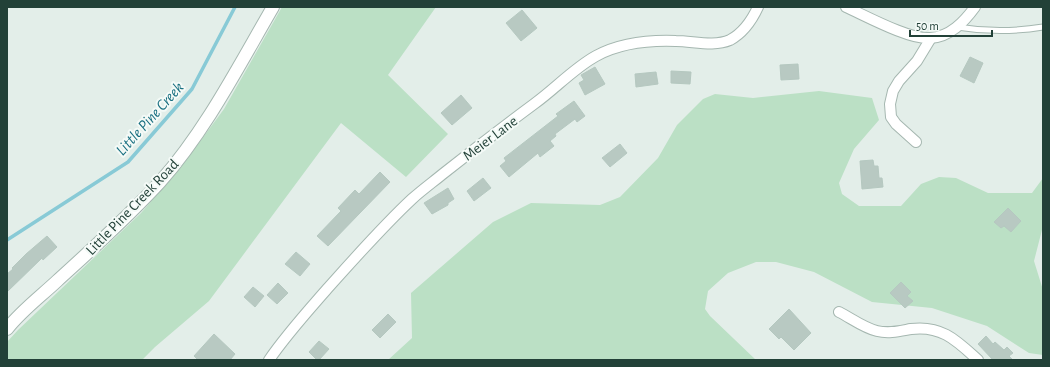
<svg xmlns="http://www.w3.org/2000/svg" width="1050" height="367" font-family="'Alegreya Sans',sans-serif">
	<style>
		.green { fill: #bbe0c5 }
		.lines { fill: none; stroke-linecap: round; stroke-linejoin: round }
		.stream { stroke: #88cad6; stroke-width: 3.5 }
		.building { fill: #b8c9c2; stroke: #b5c8c0 }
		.service-casing { stroke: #a5b7b0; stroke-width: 7 }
		.minor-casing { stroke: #a5b7b0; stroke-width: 12 }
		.tertiary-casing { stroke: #a5b7b0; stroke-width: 14 }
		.service { stroke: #fff; stroke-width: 5 }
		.minor { stroke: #fff; stroke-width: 10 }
		.tertiary { stroke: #fff; stroke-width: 12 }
		.labels { text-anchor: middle; stroke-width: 4; stroke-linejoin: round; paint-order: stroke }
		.street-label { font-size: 15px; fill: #224138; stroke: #f4faf7 }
		.water-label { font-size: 16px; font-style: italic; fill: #186f80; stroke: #f4faf7 }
	</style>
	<rect width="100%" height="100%" fill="#e3eee9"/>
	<g class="green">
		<polygon points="282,7 436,7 388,75 448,134 406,177 341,123 209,301 155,347 142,360 7,360 7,342 18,330 141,213 181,167 224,109"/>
		<polygon points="819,91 872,98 879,120 854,149 839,183 842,194 859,206 901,206 921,184 939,177 956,178 988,193 1032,193 1043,178 1043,226 1034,261 1043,290 1043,355 1029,353 987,326 932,308 872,302 814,272 776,262 756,262 728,273 708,291 705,309 710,316 756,360 388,360 412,338 411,293 493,222 531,203 600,205 620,197 658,158 677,125 703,99 715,94 753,98"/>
	</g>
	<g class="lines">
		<polyline class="stream" points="7,240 128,162 192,89 235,7"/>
	</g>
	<g class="building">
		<polygon points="522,10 537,28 521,41 506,23"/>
		<polygon points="970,57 983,63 974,83 960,76"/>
		<polygon points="798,64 799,79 781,80 780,65"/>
		<polygon points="595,67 605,84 585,95 579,83 584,80 581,75"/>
		<polygon points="671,71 691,72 690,84 671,83"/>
		<polygon points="656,72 658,84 636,87 635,74"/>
		<polygon points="461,95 472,108 452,125 441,113"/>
		<polygon points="574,101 585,116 577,122 575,119 555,134 556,136 550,141 554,146 540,157 538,153 509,177 500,166 506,161 504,158 558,116 556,114"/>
		<polygon points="620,144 627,153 610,167 602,158"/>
		<polygon points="873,160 874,166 878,166 879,178 882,178 883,187 862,189 860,161"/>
		<polygon points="380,172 390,182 328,246 317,236 341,211 338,208 355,190 359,194"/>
		<polygon points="483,178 491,188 474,201 467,191"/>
		<polygon points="448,188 454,199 448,203 448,205 432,214 424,203"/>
		<polygon points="1008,208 1021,221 1011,232 1004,226 1001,228 994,222"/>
		<polygon points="47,236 57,247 43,260 42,258 7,292 7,274 13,269 12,268 26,254"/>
		<polygon points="296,252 310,264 300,276 285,264"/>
		<polygon points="901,282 911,292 907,296 913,301 905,308 890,293"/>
		<polygon points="278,283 288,293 277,304 267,295"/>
		<polygon points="253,287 264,296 255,307 244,297"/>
		<polygon points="789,309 811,333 794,350 781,337 779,339 769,329"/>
		<polygon points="388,314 396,322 380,338 372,330"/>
		<polygon points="214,334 235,354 230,360 198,360 194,356"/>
		<polygon points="986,336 993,344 995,342 1004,350 1007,347 1013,353 1009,356 1013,360 993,360 978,344"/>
		<polygon points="319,341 329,349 319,360 317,360 309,352"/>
	</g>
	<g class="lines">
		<g class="service-casing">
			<path id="service" d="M 957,27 C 987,32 1013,32 1043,27"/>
		</g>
		<g class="minor-casing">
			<g id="minor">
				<path d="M 846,7 C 866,16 910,40 930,38 C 950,37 964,22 975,7"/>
				<polyline points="916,142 896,124 891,117 890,104 893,91 899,81 917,61 931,38"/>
				<path d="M 839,312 C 851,318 864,328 877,331 C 889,334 900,331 911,329 C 942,325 957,341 978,360"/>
				<path d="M 269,360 C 286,335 307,312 327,289 C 354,259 382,227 412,199 C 422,190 433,182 444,173 C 473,150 503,127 534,104 C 555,89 574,68 596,56 C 620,43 650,40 676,41 C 693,41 714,47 730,40 C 743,33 752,20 758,7"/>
			</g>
		</g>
		<g class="tertiary-casing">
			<path id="tertiary" d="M 7,329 C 21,311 41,296 57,281 C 92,249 128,217 160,182 C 206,130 238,67 273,7"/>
		</g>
		<use href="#service" class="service"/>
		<use href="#minor" class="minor"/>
		<use href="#tertiary" class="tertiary"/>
	</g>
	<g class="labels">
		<g class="street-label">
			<text transform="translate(490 138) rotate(-37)" y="5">Meier Lane</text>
			<text transform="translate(132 207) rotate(-46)" y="5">Little Pine Creek Road</text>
		</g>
		<g class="water-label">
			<text transform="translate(149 118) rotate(-48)" y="6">Little Pine Creek</text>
		</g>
	</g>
	<rect width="1050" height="367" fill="none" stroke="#224138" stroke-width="16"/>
	<path d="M910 30v6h82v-6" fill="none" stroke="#224138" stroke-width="2"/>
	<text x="916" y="30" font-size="12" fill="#224138" stroke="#f4faf7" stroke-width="3" paint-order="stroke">50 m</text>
</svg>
